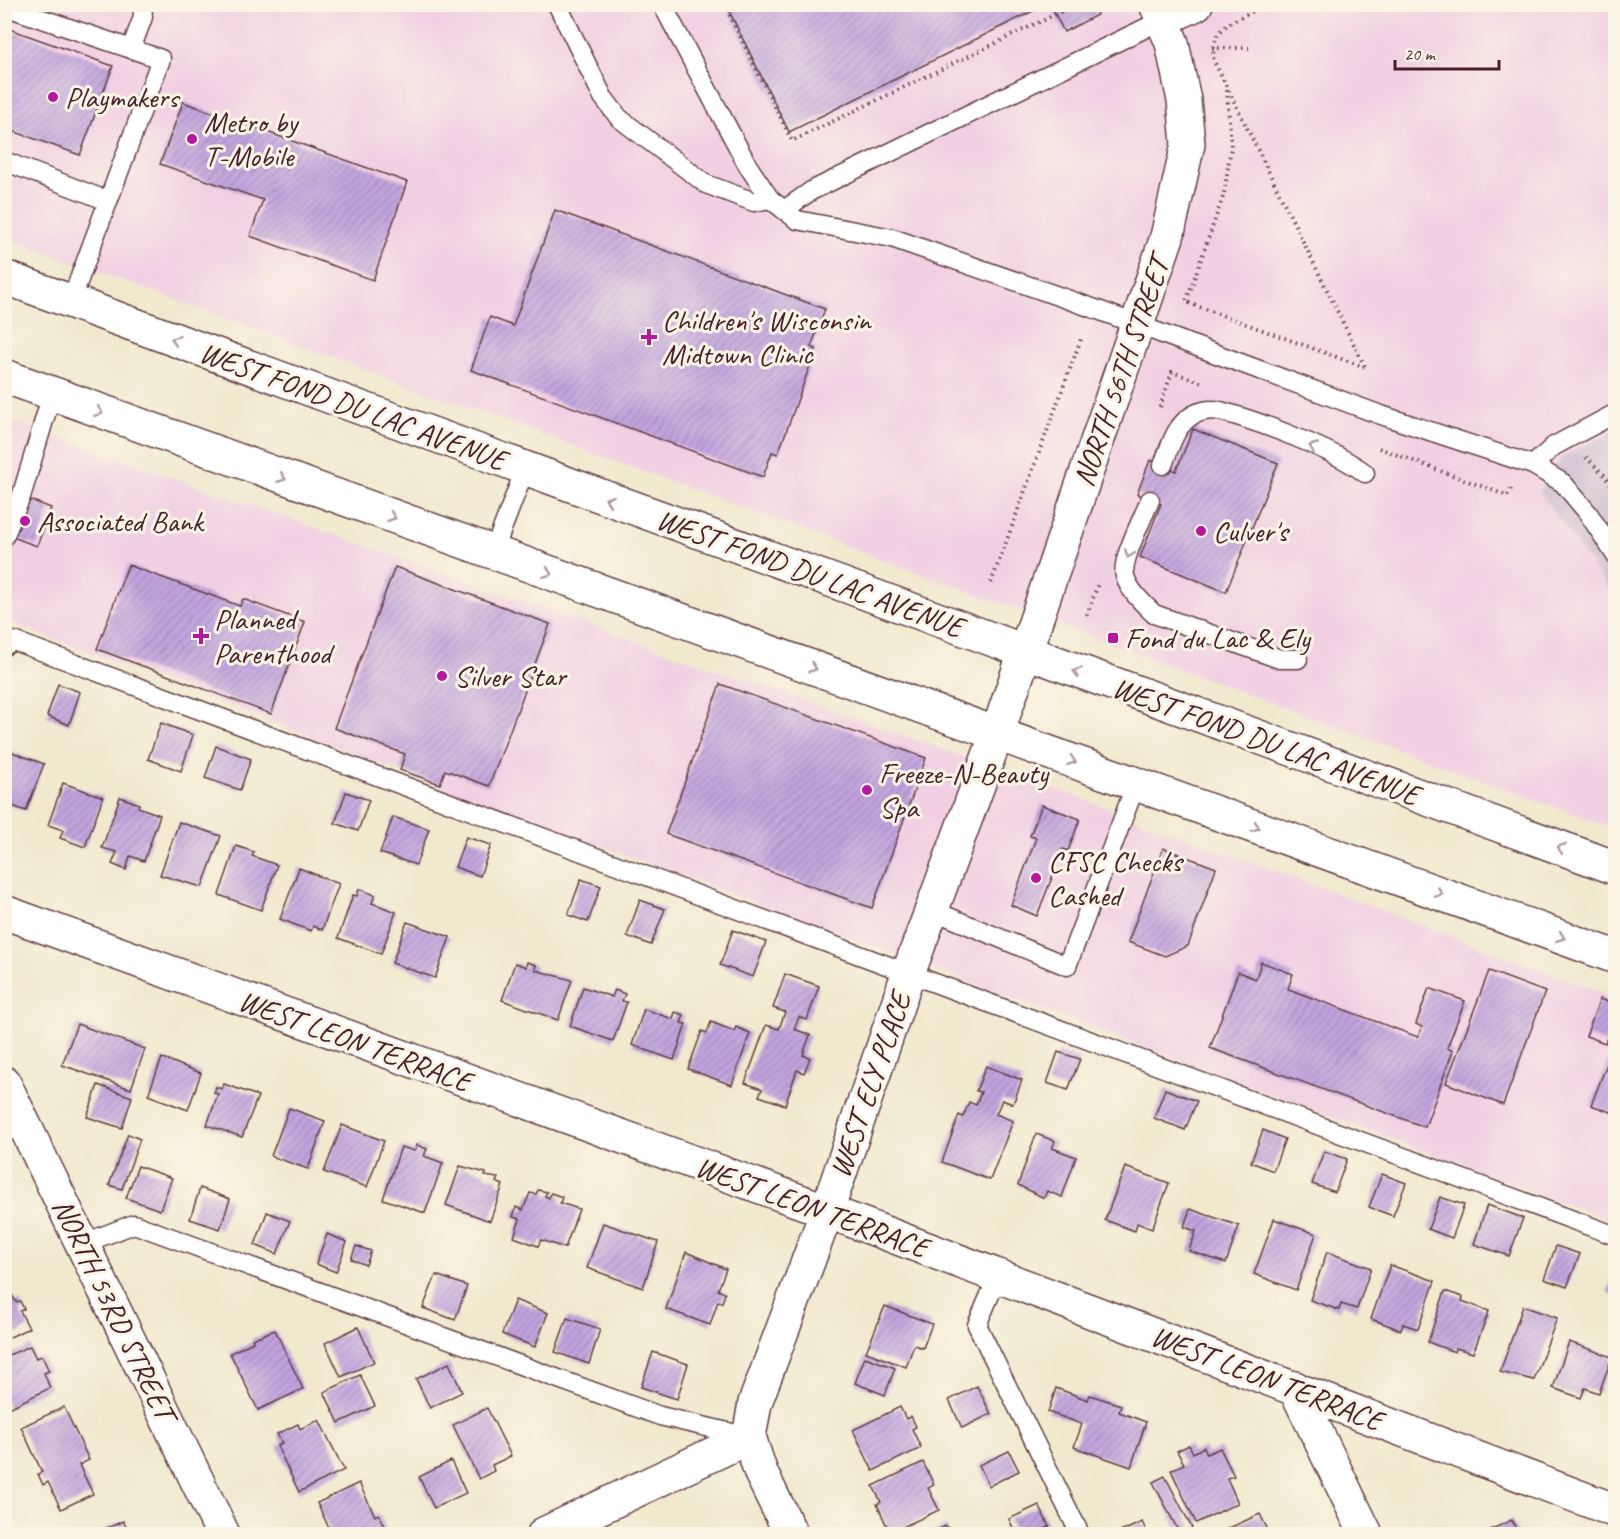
<svg xmlns="http://www.w3.org/2000/svg" width="1620" height="1539" font-family="Caveat,sans-serif">
	<style>
		.built { fill: #f1d0e3 }
		.industrial { fill: #cebed1 }
		.building { fill: url(#building-hatch) }
		.lines { fill: none; stroke-linecap: round; stroke-linejoin: round }
		.lane-casing { stroke: #633d43; stroke-width: 21 }
		.street-casing { stroke: #633d43; stroke-width: 36 }
		.primary-casing { stroke: #633d43; stroke-width: 36 }
		.path { stroke: #633d43; stroke-width: 4; stroke-dasharray: 1.5 4.5; stroke-linecap: butt }
		.lane { stroke: #fff; stroke-width: 18 }
		.street { stroke: #fff; stroke-width: 33 }
		.primary { stroke: #fff; stroke-width: 33 }
		.oneway { stroke: #ae9aa0 }
		.poi-dot { fill: #b5179e; stroke: #fcf5e5; stroke-width: 2 }
		.labels { text-anchor: middle; stroke-width: 6; stroke-linejoin: round; paint-order: stroke }
		.poi-label { font-size: 30px; fill: #4a1f2b; stroke: #fcf5e5; text-anchor: start }
		.street-label { font-size: 30px; fill: #4a1f2b; stroke: #fcf5e5 }
	</style>
	<defs>
		<pattern id="building-hatch" width="6" height="6" patternUnits="userSpaceOnUse" patternTransform="scale(1.5)"><rect width="6" height="6" fill="#c3a5df"/><path d="M-1 1l2-2M0 6l6-6M5 7l2-2" fill="none" stroke="#a086b5"/></pattern>
	</defs>
	<rect width="100%" height="100%" fill="#fcf5e5"/>
	<filter id="ink" filterUnits="userSpaceOnUse"><feTurbulence type="fractalNoise" baseFrequency=".0167" numOctaves="2"/><feDisplacementMap in="SourceGraphic" scale="12" xChannelSelector="R" yChannelSelector="G"/><feConvolveMatrix kernelMatrix="1 2 1 2 8 2 1 2 1" color-interpolation-filters="sRGB"/></filter>
	<filter id="wash" filterUnits="userSpaceOnUse"><feTurbulence type="fractalNoise" baseFrequency=".008" numOctaves="4" result="noise"/><feDisplacementMap in="SourceGraphic" scale="24" xChannelSelector="R" yChannelSelector="G"/><feGaussianBlur stdDeviation="1.35" result="paint"/><feColorMatrix in="noise" values="0 0 0 0 0 0 0 0 0 0 0 0 0 0 0 0 0 1.4 0 .05"/><feComposite in="paint" operator="in"/></filter>
	<g filter="url(#wash)">
		<rect width="100%" height="100%" fill="#f0e9ce"/>
		<g class="built">
			<polygon points="4,5 1615,5 1615,431 1563,456 1539,491 1615,598 1615,829 5,237"/>
			<polygon points="4,418 1067,793 1615,997 1615,1222 402,772 5,620"/>
		</g>
		<polygon class="industrial" points="1615,431 1615,598 1539,491 1563,456"/>
		<g id="blocks">
			<g class="building">
				<polygon points="1050,4 1092,4 1097,15 1064,32"/>
				<polygon points="726,5 1045,5 789,132"/>
				<polygon points="4,27 113,66 80,155 4,128"/>
				<polygon points="183,102 407,182 373,280 250,236 263,200 160,164"/>
				<polygon points="555,210 825,309 811,347 816,349 778,454 772,452 763,477 471,370 490,317 513,326"/>
				<polygon points="1193,429 1278,463 1226,592 1140,557 1161,504 1137,494 1150,460 1176,471"/>
				<polygon points="4,490 51,508 37,546 4,534"/>
				<polygon points="128,565 240,606 243,599 305,622 271,714 97,649"/>
				<polygon points="395,567 550,624 489,786 445,770 440,784 400,770 405,754 334,728"/>
				<polygon points="58,684 80,692 69,725 47,716"/>
				<polygon points="720,684 926,758 872,908 666,834"/>
				<polygon points="161,723 193,735 181,771 148,759"/>
				<polygon points="216,746 251,759 240,790 205,778"/>
				<polygon points="12,752 44,764 26,811 4,803 4,772"/>
				<polygon points="63,783 103,797 85,847 60,838 63,830 48,825"/>
				<polygon points="346,792 369,800 358,831 335,823"/>
				<polygon points="120,797 139,804 138,807 160,815 144,861 130,856 126,870 112,864 117,852 102,848"/>
				<polygon points="1042,805 1080,819 1068,851 1063,849 1037,916 1011,905 1036,838 1030,836"/>
				<polygon points="393,817 429,829 416,865 380,853"/>
				<polygon points="179,822 221,836 202,887 160,875"/>
				<polygon points="466,837 491,845 480,876 455,867"/>
				<polygon points="236,846 254,852 252,856 277,865 261,910 219,895"/>
				<polygon points="1163,848 1216,868 1188,946 1165,956 1128,942"/>
				<polygon points="299,868 339,884 322,930 313,926 311,931 280,919"/>
				<polygon points="581,879 601,886 588,922 568,915"/>
				<polygon points="359,889 375,895 372,903 396,912 381,954 338,938 353,895 357,896"/>
				<polygon points="640,900 665,909 651,945 627,936"/>
				<polygon points="407,922 450,937 435,978 392,963"/>
				<polygon points="733,930 766,942 753,977 720,965"/>
				<polygon points="527,962 536,965 535,970 572,980 558,1020 502,1000 515,963 526,967"/>
				<polygon points="1261,962 1293,974 1288,989 1418,1037 1422,1027 1416,1024 1429,988 1465,1001 1447,1048 1453,1051 1425,1127 1210,1048 1238,972 1256,979"/>
				<polygon points="1489,971 1545,992 1503,1105 1446,1083"/>
				<polygon points="785,974 819,986 807,1020 799,1017 794,1029 810,1035 803,1055 810,1058 804,1073 797,1070 785,1105 759,1096 762,1089 745,1083 766,1025 779,1029 785,1012 773,1008"/>
				<polygon points="583,987 612,997 615,990 625,994 622,1001 627,1002 613,1041 570,1026"/>
				<polygon points="1600,999 1616,1005 1616,1036 1609,1033 1605,1043 1586,1036"/>
				<polygon points="644,1009 673,1019 675,1012 684,1015 681,1023 686,1024 674,1060 632,1045"/>
				<polygon points="711,1022 734,1031 736,1027 750,1033 732,1085 688,1069 702,1031 707,1033"/>
				<polygon points="77,1024 145,1049 131,1089 62,1065"/>
				<polygon points="1616,1041 1616,1114 1591,1105"/>
				<polygon points="1058,1052 1080,1059 1068,1090 1047,1083"/>
				<polygon points="162,1058 201,1073 188,1110 148,1095"/>
				<polygon points="986,1066 1022,1080 1013,1104 1002,1100 996,1114 1013,1121 990,1180 942,1162 959,1115 963,1117 969,1102 976,1105 981,1092 976,1091"/>
				<polygon points="224,1084 258,1096 242,1137 207,1125 218,1094 214,1093 216,1087 222,1089"/>
				<polygon points="98,1085 132,1097 122,1128 87,1117"/>
				<polygon points="1165,1089 1197,1101 1185,1130 1154,1118"/>
				<polygon points="289,1108 325,1121 308,1169 271,1156"/>
				<polygon points="342,1125 384,1141 367,1187 324,1172"/>
				<polygon points="1263,1130 1285,1139 1273,1171 1251,1162"/>
				<polygon points="128,1134 140,1139 122,1189 109,1185"/>
				<polygon points="1036,1134 1055,1141 1052,1148 1076,1157 1062,1197 1047,1191 1044,1198 1018,1185"/>
				<polygon points="417,1145 427,1149 424,1156 443,1163 425,1213 383,1199 401,1147 415,1151"/>
				<polygon points="1324,1151 1347,1159 1335,1192 1312,1184"/>
				<polygon points="138,1166 172,1178 160,1210 126,1198"/>
				<polygon points="460,1166 486,1173 485,1176 498,1178 496,1182 503,1185 490,1221 446,1205"/>
				<polygon points="1125,1167 1169,1183 1152,1229 1137,1223 1135,1231 1105,1220"/>
				<polygon points="1382,1174 1406,1183 1393,1216 1369,1207"/>
				<polygon points="200,1188 230,1199 220,1229 190,1219"/>
				<polygon points="538,1190 547,1192 545,1196 549,1198 551,1193 562,1197 560,1203 579,1209 565,1248 541,1240 538,1246 514,1237 520,1219 513,1217 516,1207 523,1210 530,1193 536,1194"/>
				<polygon points="1440,1197 1464,1205 1452,1238 1428,1229"/>
				<polygon points="1487,1205 1523,1218 1509,1256 1474,1244"/>
				<polygon points="1190,1209 1239,1226 1226,1263 1189,1251 1196,1231 1184,1227"/>
				<polygon points="267,1212 290,1221 277,1254 255,1245"/>
				<polygon points="1274,1219 1316,1234 1296,1290 1254,1274"/>
				<polygon points="603,1223 658,1242 643,1288 587,1268"/>
				<polygon points="327,1234 347,1242 336,1272 316,1264"/>
				<polygon points="356,1246 371,1251 366,1265 351,1259"/>
				<polygon points="1556,1246 1580,1254 1567,1287 1544,1279"/>
				<polygon points="686,1252 726,1269 718,1290 725,1293 722,1303 718,1301 710,1325 666,1309"/>
				<polygon points="1327,1252 1371,1268 1357,1309 1341,1304 1339,1310 1310,1300"/>
				<polygon points="1390,1265 1435,1281 1418,1329 1403,1324 1401,1330 1371,1319"/>
				<polygon points="1616,1270 1616,1295 1607,1292"/>
				<polygon points="436,1275 467,1286 455,1320 423,1308"/>
				<polygon points="4,1282 16,1302 20,1301 24,1309 20,1311 29,1328 4,1340"/>
				<polygon points="1445,1291 1463,1297 1462,1301 1489,1311 1473,1353 1456,1348 1455,1352 1428,1342"/>
				<polygon points="515,1300 548,1313 535,1347 502,1334"/>
				<polygon points="885,1306 932,1324 923,1348 914,1345 906,1367 866,1352"/>
				<polygon points="1523,1306 1557,1318 1534,1380 1500,1372"/>
				<polygon points="567,1318 600,1329 589,1364 555,1352"/>
				<polygon points="358,1327 374,1362 341,1377 325,1343"/>
				<polygon points="275,1330 303,1389 258,1410 230,1353 253,1342 252,1339"/>
				<polygon points="1569,1342 1612,1357 1599,1393 1585,1388 1581,1398 1553,1388"/>
				<polygon points="30,1346 36,1358 42,1356 49,1371 44,1373 50,1388 9,1408 4,1399 4,1357"/>
				<polygon points="653,1352 688,1364 677,1399 641,1387"/>
				<polygon points="865,1357 895,1368 885,1395 855,1383"/>
				<polygon points="449,1363 462,1392 430,1408 416,1379"/>
				<polygon points="360,1375 375,1406 339,1423 324,1392"/>
				<polygon points="977,1386 991,1414 962,1428 949,1400"/>
				<polygon points="1056,1388 1088,1400 1090,1395 1121,1405 1119,1412 1146,1422 1131,1467 1074,1447 1082,1424 1048,1412"/>
				<polygon points="64,1407 89,1460 79,1465 93,1494 61,1509 48,1482 43,1485 38,1474 42,1472 21,1427"/>
				<polygon points="900,1407 906,1419 911,1416 916,1427 912,1429 921,1448 873,1471 853,1430"/>
				<polygon points="487,1408 511,1456 492,1465 494,1471 479,1479 453,1425"/>
				<polygon points="319,1420 344,1470 299,1492 277,1446 282,1443 277,1434 298,1424 300,1429"/>
				<polygon points="1189,1445 1193,1453 1204,1447 1207,1454 1220,1448 1234,1476 1227,1478 1238,1503 1196,1523 1171,1470 1184,1464 1177,1451"/>
				<polygon points="1009,1451 1019,1471 989,1486 979,1465"/>
				<polygon points="451,1461 466,1493 434,1508 419,1477"/>
				<polygon points="923,1462 934,1485 928,1488 939,1510 890,1533 877,1504 881,1502 873,1486"/>
				<polygon points="1165,1476 1192,1528 1180,1534 1153,1482"/>
				<polygon points="359,1483 375,1516 379,1514 389,1534 322,1534 330,1530 317,1503"/>
				<polygon points="1039,1505 1049,1527 1034,1534 1016,1534 1009,1519"/>
				<polygon points="1260,1514 1270,1534 1216,1534"/>
				<polygon points="1512,1520 1518,1534 1481,1534"/>
				<polygon points="123,1521 130,1534 94,1534"/>
				<polygon points="1142,1522 1148,1534 1116,1534"/>
				<polygon points="946,1526 950,1534 927,1534"/>
			</g>
		</g>
	</g>
	<g filter="url(#ink)">
		<use href="#blocks" fill-opacity="0" stroke="#633d43" stroke-width="1.5"/>
		<g class="lines">
			<g class="lane-casing">
				<g id="lane">
					<polyline points="557,4 603,97 619,118 706,184 754,202 770,199"/>
					<polyline points="662,4 748,166 770,199 797,220 892,238 1098,310 1378,414 1533,465 1563,483 1588,513 1616,556"/>
					<polyline points="4,6 161,59 71,301"/>
					<polyline points="131,49 143,17 142,4"/>
					<polyline points="4,161 108,201"/>
					<polyline points="784,210 811,191 1162,20"/>
					<path d="M 1163,465 C 1170,447 1175,425 1193,415 C 1201,411 1211,409 1220,411 C 1258,421 1335,450 1365,473"/>
					<polyline points="1533,465 1554,446 1616,413"/>
					<path d="M 1150,500 C 1144,516 1120,561 1125,576 C 1129,591 1144,604 1154,614 L 1280,659 L 1298,659"/>
					<polyline points="4,537 21,497 52,394"/>
					<polyline points="493,553 525,469"/>
					<polyline points="4,646 14,641 1616,1236"/>
					<polyline points="932,910 1067,966 1136,784"/>
					<polyline points="82,1244 134,1224 660,1416 745,1436"/>
					<polyline points="998,1276 977,1325 1080,1534"/>
				</g>
			</g>
			<g class="street-casing">
				<g id="street">
					<polyline points="1162,20 1196,4"/>
					<polyline points="4,912 827,1211 1616,1511"/>
					<polyline points="4,1083 223,1534"/>
					<polyline points="1295,1388 1366,1534"/>
					<polyline points="544,1534 749,1437"/>
					<polyline points="791,1534 761,1473 749,1437 755,1403 827,1211 908,974 997,734 1167,237 1188,144 1184,100 1172,43 1156,4"/>
				</g>
			</g>
			<g class="primary-casing">
				<g id="primary">
					<polyline points="4,277 1616,868"/>
					<polyline points="4,376 1616,957"/>
				</g>
			</g>
			<g class="path">
				<polyline points="724,4 792,141 1077,4"/>
				<path d="M 1269,4 C 1241,18 1208,24 1214,61 L 1365,367"/>
				<polyline points="1212,48 1249,48"/>
				<polyline points="1227,90 1231,147 1224,194 1186,302 1364,367"/>
				<polyline points="1160,407 1172,372 1203,383"/>
				<polyline points="1379,448 1508,496 1512,486"/>
				<polyline points="1586,457 1604,475 1616,492"/>
				<polyline points="991,583 1081,339"/>
				<polyline points="1087,615 1099,581"/>
			</g>
			<use href="#lane" class="lane"/>
			<use href="#street" class="street"/>
			<use href="#primary" class="primary"/>
		</g>
		<defs><path id="oneway-chevron" d="M-2-3.5L2.5 0L-2 3.5" fill="none" stroke-width="1.6" stroke-linecap="round" stroke-linejoin="round" transform="scale(1.5)"/></defs>
		<g class="oneway">
			<use href="#oneway-chevron" transform="translate(175 340) rotate(-160)"/>
			<use href="#oneway-chevron" transform="translate(99 412) rotate(21)"/>
			<use href="#oneway-chevron" transform="translate(1313 447) rotate(-157)"/>
			<use href="#oneway-chevron" transform="translate(282 478) rotate(20)"/>
			<use href="#oneway-chevron" transform="translate(609 500) rotate(-160)"/>
			<use href="#oneway-chevron" transform="translate(392 517) rotate(20)"/>
			<use href="#oneway-chevron" transform="translate(1129 554) rotate(111)"/>
			<use href="#oneway-chevron" transform="translate(548 573) rotate(20)"/>
			<use href="#oneway-chevron" transform="translate(813 668) rotate(20)"/>
			<use href="#oneway-chevron" transform="translate(1077 672) rotate(-160)"/>
			<use href="#oneway-chevron" transform="translate(1072 761) rotate(20)"/>
			<use href="#oneway-chevron" transform="translate(1256 827) rotate(20)"/>
			<use href="#oneway-chevron" transform="translate(1561 848) rotate(-160)"/>
			<use href="#oneway-chevron" transform="translate(1439 893) rotate(20)"/>
			<use href="#oneway-chevron" transform="translate(1561 937) rotate(20)"/>
		</g>
	</g>
	<g class="poi-dot">
		<circle cx="53" cy="97" r="6"/>
		<circle cx="192" cy="139" r="6"/>
		<path d="M646 328h6v6h6v6h-6v6h-6v-6h-6v-6h6z"/>
		<circle cx="25" cy="521" r="6"/>
		<circle cx="1201" cy="531" r="6"/>
		<path d="M198 627h6v6h6v6h-6v6h-6v-6h-6v-6h6z"/>
		<rect x="1107" y="632" width="12" height="12" rx="3"/>
		<circle cx="442" cy="676" r="6"/>
		<circle cx="867" cy="790" r="6"/>
		<circle cx="1036" cy="878" r="6"/>
	</g>
	<g class="labels">
		<g class="poi-label">
			<text x="65" y="107">Playmakers</text>
			<text x="204" y="132">Metro by<tspan x="204" dy="34">T-Mobile</tspan></text>
			<text x="662" y="330">Children's Wisconsin<tspan x="662" dy="34">Midtown Clinic</tspan></text>
			<text x="37" y="531">Associated Bank</text>
			<text x="1213" y="541">Culver's</text>
			<text x="214" y="629">Planned<tspan x="214" dy="34">Parenthood</tspan></text>
			<text x="1125" y="648">Fond du Lac &amp; Ely</text>
			<text x="454" y="686">Silver Star</text>
			<text x="879" y="783">Freeze-N-Beauty<tspan x="879" dy="34">Spa</tspan></text>
			<text x="1048" y="871">CFSC Checks<tspan x="1048" dy="34">Cashed</tspan></text>
		</g>
		<g class="street-label">
			<text transform="translate(1121 372) rotate(-71)" y="10">NORTH 56TH STREET</text>
			<text transform="translate(353 406) rotate(20)" y="10">WEST FOND DU LAC AVENUE</text>
			<text transform="translate(810 573) rotate(20)" y="10">WEST FOND DU LAC AVENUE</text>
			<text transform="translate(1266 741) rotate(20)" y="10">WEST FOND DU LAC AVENUE</text>
			<text transform="translate(355 1041) rotate(20)" y="10">WEST LEON TERRACE</text>
			<text transform="translate(870 1085) rotate(-71)" y="10">WEST ELY PLACE</text>
			<text transform="translate(812 1207) rotate(20)" y="10">WEST LEON TERRACE</text>
			<text transform="translate(114 1309) rotate(64)" y="10">NORTH 53RD STREET</text>
			<text transform="translate(1267 1378) rotate(21)" y="10">WEST LEON TERRACE</text>
		</g>
	</g>
	<rect width="1620" height="1539" fill="none" stroke="#fcf5e5" stroke-width="24"/>
	<path d="M1395 60v9h104v-9" fill="none" stroke="#4a1f2b" stroke-width="3"/>
	<text x="1404" y="60" font-size="18" fill="#4a1f2b" stroke="#fcf5e5" stroke-width="4.5" paint-order="stroke">20 m</text>
</svg>
